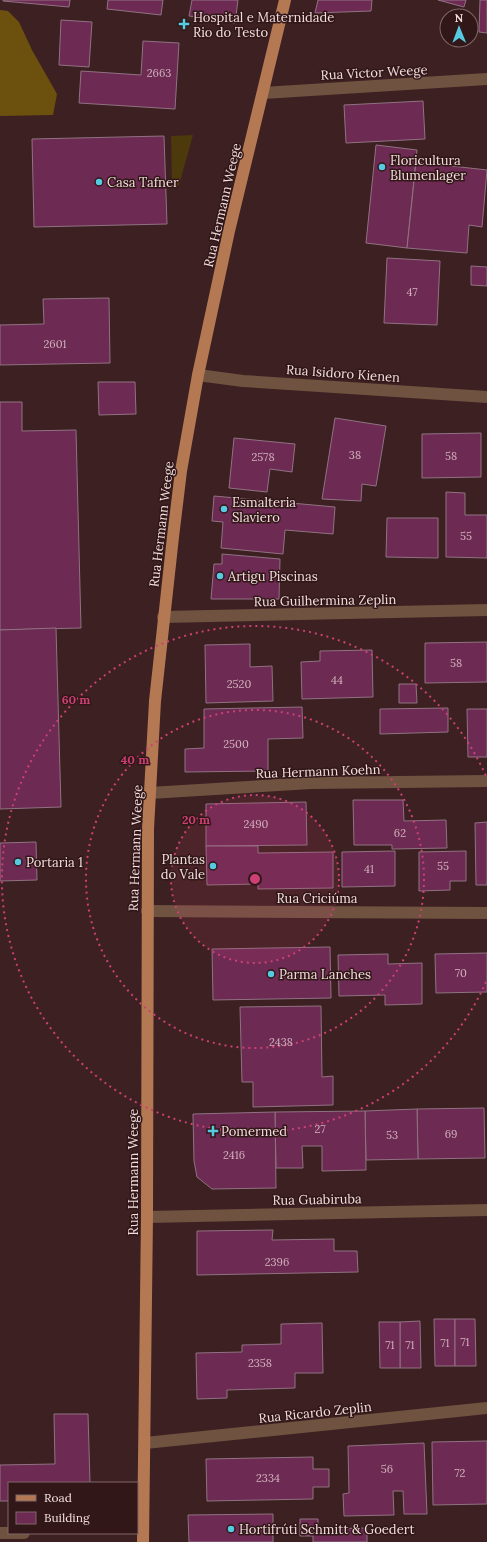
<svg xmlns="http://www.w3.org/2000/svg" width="487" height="1542" font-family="Lora,serif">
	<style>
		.green { fill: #4c390c }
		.forest { fill: #6b510d }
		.building { fill: #6d2a53; stroke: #907282 }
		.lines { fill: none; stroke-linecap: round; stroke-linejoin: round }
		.minor { stroke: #705240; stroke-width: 12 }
		.primary { stroke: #b47853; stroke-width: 12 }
		.ring { fill: none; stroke: #cc4075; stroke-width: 2; stroke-dasharray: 2 4 }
		.poi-dot { fill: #55cae0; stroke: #321718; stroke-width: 1.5 }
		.labels { text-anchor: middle; stroke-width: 3; stroke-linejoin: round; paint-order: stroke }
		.number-label { font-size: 11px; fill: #d2b2bc }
		.poi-label { font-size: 13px; fill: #f3dfdf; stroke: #321718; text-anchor: start }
		.street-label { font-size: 13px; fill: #f3dfdf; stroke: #321718 }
		.centre { fill: #cc4075; stroke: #321718; stroke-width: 2 }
		.ring-label { font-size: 12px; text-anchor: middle; font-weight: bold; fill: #cc4075; stroke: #321718; stroke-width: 3; stroke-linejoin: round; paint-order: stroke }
	</style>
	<rect width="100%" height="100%" fill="#3d2021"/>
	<polygon class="green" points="193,135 179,185 172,185 171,136"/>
	<polygon class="forest" points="0,10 8,11 19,22 32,50 57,94 53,115 0,116"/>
	<g class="building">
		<polygon points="3,0 70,0 69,7 3,1"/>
		<polygon points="108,0 163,0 161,15 107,9"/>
		<polygon points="192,0 238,0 235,23 189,16"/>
		<polygon points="318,0 372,0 371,11 315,13"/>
		<polygon points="438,0 466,0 464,7"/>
		<polygon points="480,0 487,0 487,33 479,32"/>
		<polygon points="61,20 92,22 89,67 59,65"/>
		<polygon points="143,41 179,43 175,109 79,103 81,71 141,75"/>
		<polygon points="423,101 425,139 346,143 344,105"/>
		<polygon points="164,136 167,224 34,227 32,139"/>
		<polygon points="376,145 417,150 407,248 366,243"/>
		<polygon points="416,162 487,170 482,227 469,225 467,253 407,248"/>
		<polygon points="387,258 440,261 437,325 384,323"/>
		<polygon points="471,266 487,267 487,286 471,285"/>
		<polygon points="109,298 110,363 0,365 0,325 44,324 43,299"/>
		<polygon points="98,382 135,382 136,414 99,415"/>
		<polygon points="0,402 22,402 22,431 76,430 81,628 0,630"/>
		<polygon points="335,418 386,426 376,486 362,484 361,501 322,499"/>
		<polygon points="481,433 481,477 422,478 422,434"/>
		<polygon points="234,438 295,444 292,472 270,469 267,492 229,488"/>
		<polygon points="446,492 465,493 465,515 487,515 487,558 446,557"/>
		<polygon points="214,496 335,507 333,534 285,530 283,554 221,548 223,522 212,521"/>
		<polygon points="387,518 438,518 438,558 386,557"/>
		<polygon points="222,554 280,559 279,599 211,599 214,564 222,564"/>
		<polygon points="56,628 61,807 0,809 0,630"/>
		<polygon points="487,642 487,682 425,683 425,643"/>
		<polygon points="250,644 250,667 272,666 273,701 206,703 205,645"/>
		<polygon points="372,650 373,697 302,699 301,662 320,661 320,651"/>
		<polygon points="399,684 416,684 417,703 399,703"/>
		<polygon points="302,707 303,738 268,739 268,771 185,772 185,749 204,748 204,709"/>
		<polygon points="448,708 448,732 380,734 380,709"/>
		<polygon points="467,709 487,709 487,757 468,757"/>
		<polygon points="353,800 403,800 404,821 446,820 447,848 392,849 392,845 354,845"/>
		<polygon points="306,802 307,845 206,846 206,804"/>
		<polygon points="487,822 487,885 476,885 475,823"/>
		<polygon points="36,842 37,880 0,881 0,843"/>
		<polygon points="206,846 258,846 258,853 333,852 333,888 258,889 258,884 207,885"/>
		<polygon points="395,851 395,886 342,887 342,852"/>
		<polygon points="466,851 466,881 450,881 450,890 419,891 419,852"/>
		<polygon points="330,947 331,998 213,1000 212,949"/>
		<polygon points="487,953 487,992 436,993 435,954"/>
		<polygon points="388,954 388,964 422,963 422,1004 385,1005 385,995 339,996 338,955"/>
		<polygon points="321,1006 322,1077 333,1076 333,1105 253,1107 253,1082 242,1082 240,1007"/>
		<polygon points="484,1108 485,1158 418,1159 417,1109"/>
		<polygon points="417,1109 418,1159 366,1160 365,1111"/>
		<polygon points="365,1111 366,1170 322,1171 322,1146 302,1146 303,1168 276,1168 275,1112"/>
		<polygon points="275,1112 276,1188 212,1189 197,1177 194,1161 193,1114"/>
		<polygon points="273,1230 272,1240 334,1239 334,1251 357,1251 358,1272 197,1275 197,1231"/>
		<polygon points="434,1319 455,1319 455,1366 435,1366"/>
		<polygon points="455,1319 475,1319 476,1366 455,1366"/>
		<polygon points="420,1321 421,1368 400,1368 400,1322"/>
		<polygon points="379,1322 400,1322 400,1368 380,1368"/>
		<polygon points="322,1323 323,1373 295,1373 295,1388 227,1390 227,1398 197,1399 196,1353 242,1352 242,1345 281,1344 281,1324"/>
		<polygon points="54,1414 88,1414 90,1483 9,1483 9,1501 0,1501 0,1465 55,1464"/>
		<polygon points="487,1441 487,1504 433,1505 432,1442"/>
		<polygon points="424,1443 427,1514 404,1514 403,1491 393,1491 394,1515 344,1516 343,1494 349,1493 348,1446"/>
		<polygon points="313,1457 313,1469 329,1469 329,1487 313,1487 313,1499 207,1501 206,1459"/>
		<polygon points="273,1514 273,1542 189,1542 188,1515"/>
		<polygon points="300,1519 318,1519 318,1529 367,1528 367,1542 313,1542 313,1536 300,1536"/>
	</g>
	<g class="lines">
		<g class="minor">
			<polyline points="263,93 487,79"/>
			<polyline points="198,375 243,381 487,397"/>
			<polyline points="163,617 487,610"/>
			<polyline points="150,793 311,783 487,781"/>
			<polyline points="147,911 487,913"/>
			<polyline points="147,1217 487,1210"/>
			<polyline points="145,1443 487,1408"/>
			<polyline points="0,1533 24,1533"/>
		</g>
		<polyline class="primary" points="143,1542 147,1217 148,829 155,701 173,537 181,471 198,375 229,231 285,0"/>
	</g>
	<circle cx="255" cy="879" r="84" fill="#cc4075" fill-opacity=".12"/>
	<g class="ring">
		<circle cx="255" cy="879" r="84"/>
		<circle cx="255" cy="879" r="169"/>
		<path d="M486 982A253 253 0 1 1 486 776"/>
	</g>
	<g class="poi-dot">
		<path d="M182 18h4v4h4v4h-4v4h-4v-4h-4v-4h4z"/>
		<circle cx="382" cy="167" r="4"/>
		<circle cx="99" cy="182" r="4"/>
		<circle cx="224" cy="509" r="4"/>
		<circle cx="220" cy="576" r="4"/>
		<circle cx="18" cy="862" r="4"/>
		<circle cx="213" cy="866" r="4"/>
		<circle cx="271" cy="974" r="4"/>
		<path d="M211 1125h4v4h4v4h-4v4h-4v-4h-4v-4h4z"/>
		<circle cx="231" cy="1529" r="4"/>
	</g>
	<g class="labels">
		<g class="number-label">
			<text x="159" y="77">2663</text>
			<text x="412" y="296">47</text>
			<text x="55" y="348">2601</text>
			<text x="355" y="459">38</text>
			<text x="451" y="460">58</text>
			<text x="263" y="461">2578</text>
			<text x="466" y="540">55</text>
			<text x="456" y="667">58</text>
			<text x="337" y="684">44</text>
			<text x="239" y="688">2520</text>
			<text x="236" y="748">2500</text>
			<text x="256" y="828">2490</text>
			<text x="400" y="837">62</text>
			<text x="443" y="870">55</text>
			<text x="369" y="873">41</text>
			<text x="461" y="977">70</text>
			<text x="281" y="1046">2438</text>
			<text x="320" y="1133">27</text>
			<text x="451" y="1138">69</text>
			<text x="392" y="1139">53</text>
			<text x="234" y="1159">2416</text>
			<text x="277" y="1266">2396</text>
			<text x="465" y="1346">71</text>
			<text x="445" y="1347">71</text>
			<text x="390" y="1349">71</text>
			<text x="410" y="1349">71</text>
			<text x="260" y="1367">2358</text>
			<text x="387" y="1473">56</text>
			<text x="460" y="1477">72</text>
			<text x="268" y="1482">2334</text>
		</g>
		<g class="poi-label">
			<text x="193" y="22">Hospital e Maternidade<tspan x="193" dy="15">Rio do Testo</tspan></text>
			<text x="390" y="165">Floricultura<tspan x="390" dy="15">Blumenlager</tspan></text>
			<text x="107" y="187">Casa Tafner</text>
			<text x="232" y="507">Esmalteria<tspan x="232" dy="15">Slaviero</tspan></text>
			<text x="228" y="581">Artigu Piscinas</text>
			<text x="205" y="864" text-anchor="end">Plantas<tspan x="205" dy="15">do Vale</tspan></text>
			<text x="26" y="867">Portaria 1</text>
			<text x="279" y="979">Parma Lanches</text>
			<text x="221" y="1136">Pomermed</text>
			<text x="239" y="1534">Hortifrúti Schmitt &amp; Goedert</text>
		</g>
		<g class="street-label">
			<text transform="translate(374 72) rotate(-3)" y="5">Rua Victor Weege</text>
			<text transform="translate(222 205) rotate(-77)" y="5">Rua Hermann Weege</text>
			<text transform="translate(343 373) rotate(4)" y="5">Rua Isidoro Kienen</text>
			<text transform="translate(161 524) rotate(-83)" y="5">Rua Hermann Weege</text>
			<text transform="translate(325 600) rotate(-1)" y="5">Rua Guilhermina Zeplin</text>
			<text transform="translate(318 771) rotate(-2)" y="5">Rua Hermann Koehn</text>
			<text transform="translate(135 848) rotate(-88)" y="5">Rua Hermann Weege</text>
			<text x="317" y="903">Rua Criciúma</text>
			<text transform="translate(133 1172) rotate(-90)" y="5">Rua Hermann Weege</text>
			<text transform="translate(317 1199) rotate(-1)" y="5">Rua Guabiruba</text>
			<text transform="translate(315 1412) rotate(-6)" y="5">Rua Ricardo Zeplin</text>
		</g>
	</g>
	<circle cx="255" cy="879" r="6" class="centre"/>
	<g class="ring-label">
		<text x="76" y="704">60 m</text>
		<text x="135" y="764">40 m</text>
		<text x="196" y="824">20 m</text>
	</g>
	<rect x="8" y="1482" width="130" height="52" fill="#321718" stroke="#7f6768"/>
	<rect x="16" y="1495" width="20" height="6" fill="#b47853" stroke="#7f6768"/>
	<text x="44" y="1502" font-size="12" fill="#f3dfdf">Road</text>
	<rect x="16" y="1512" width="20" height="12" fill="#6d2a53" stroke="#7f6768"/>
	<text x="44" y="1522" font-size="12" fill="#f3dfdf">Building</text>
	<g transform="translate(459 28) rotate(359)"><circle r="19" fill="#321718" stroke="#7f6768"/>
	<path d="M0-3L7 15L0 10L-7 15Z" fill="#55cae0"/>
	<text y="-6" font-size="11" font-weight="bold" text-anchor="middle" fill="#f3dfdf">N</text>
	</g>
</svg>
